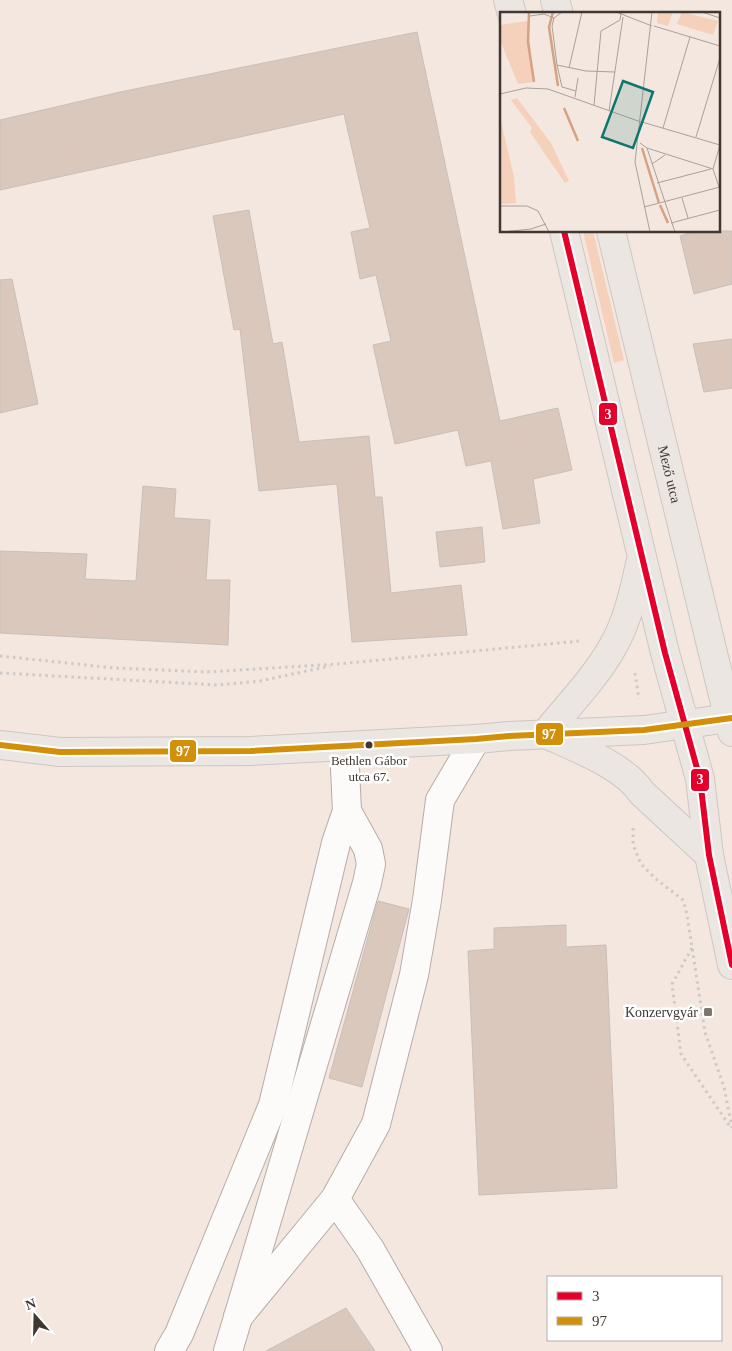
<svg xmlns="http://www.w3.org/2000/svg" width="732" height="1351" font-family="'Times New Roman',serif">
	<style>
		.green { fill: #f5d0ba }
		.building { fill: #dbc8bc; stroke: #c8bfba }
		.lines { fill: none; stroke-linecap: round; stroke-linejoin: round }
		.minor-casing { stroke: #b6ada7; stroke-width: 30 }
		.major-casing { stroke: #cdc7c3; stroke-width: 30 }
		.path { stroke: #cfcac8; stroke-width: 3; stroke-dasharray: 2.5 4; stroke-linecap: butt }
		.minor { stroke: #fdfbfa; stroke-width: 28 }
		.major { stroke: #ece6e3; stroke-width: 28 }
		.bus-1-casing { stroke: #fff; stroke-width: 10 }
		.bus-2-casing { stroke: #fff; stroke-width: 10 }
		.bus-1 { stroke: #e4002b; stroke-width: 6 }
		.bus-2 { stroke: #d2900a; stroke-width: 6 }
		.bus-dot { fill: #403732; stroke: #fff; stroke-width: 2 }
		.poi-dot { fill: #7f756f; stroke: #fff; stroke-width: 2 }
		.labels { text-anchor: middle; stroke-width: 5; stroke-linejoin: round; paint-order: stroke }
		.bus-label { font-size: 13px; fill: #403732; stroke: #fff }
		.street-label { font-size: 14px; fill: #403732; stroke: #fff }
		.poi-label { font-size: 14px; fill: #403732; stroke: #fff; text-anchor: end }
		.inset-river { fill: none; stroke: #d6a281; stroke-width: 2.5 }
		.inset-road { fill: none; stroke: #aba19a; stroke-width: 1 }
		.view { fill: #0f766e; fill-opacity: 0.15; stroke: #0f766e; stroke-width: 2.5 }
		.inset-edge { fill: none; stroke: #403732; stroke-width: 2.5 }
		.line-badge { stroke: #fff; stroke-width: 2 }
		.badge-label { font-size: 14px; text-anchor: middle; font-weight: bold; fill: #fff }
	</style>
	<rect width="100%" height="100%" fill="#f3e7e0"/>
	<polygon class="green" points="583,231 593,231 624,360 614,363"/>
	<g class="building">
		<polygon points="417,32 500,421 558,408 572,470 533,479 540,523 503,529 491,461 466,466 458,430 395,444 373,345 391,341 376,275 360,279 351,232 370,228 344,114 0,190 0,120 120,92"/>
		<polygon points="249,210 273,344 282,342 299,442 369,436 375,497 382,497 391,593 461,585 467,635 352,642 337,484 259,491 240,329 234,330 213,216"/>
		<polygon points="696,231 732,231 732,284 694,294 680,236"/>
		<polygon points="12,279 38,404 0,413 0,280"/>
		<polygon points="732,339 732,388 704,392 693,344"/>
		<polygon points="143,486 176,489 174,518 210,520 206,580 230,580 228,645 0,633 0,551 87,554 85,579 136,581"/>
		<polygon points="482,527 485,562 440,567 436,532"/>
		<polygon points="378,901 409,909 362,1087 329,1078"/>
		<polygon points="566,925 566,947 606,945 617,1188 479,1195 468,951 494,949 494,928"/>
		<polygon points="346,1308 375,1351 266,1351"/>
	</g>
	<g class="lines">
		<g class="minor-casing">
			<g id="minor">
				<polyline points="335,1199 370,1249 428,1351"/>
				<polyline points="238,1317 335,1199 376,1124 414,975 427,900 440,800 476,739"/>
				<polyline points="169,1351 179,1334 273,1105 336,843 347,811 344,747"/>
				<polyline points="228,1351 367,883 371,864 368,849 347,811"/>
			</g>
		</g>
		<g class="major-casing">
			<g id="major">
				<polyline points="508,0 512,14"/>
				<polyline points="555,0 559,14"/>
				<polyline points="564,231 665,653 700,779 709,855 732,965"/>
				<path id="s1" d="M 611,231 L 732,732"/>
				<path d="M 545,734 C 567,707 595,678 612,648 C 627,623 634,592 640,564"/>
				<path d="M 550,736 C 579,749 624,766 642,793 L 709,855"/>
				<polyline points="0,745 60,752 251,751 476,739 509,736 644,730 729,718"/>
			</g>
		</g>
		<g class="path">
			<polyline points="0,656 115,668 207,672 338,664 580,641"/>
			<polyline points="0,673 218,685 260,681 330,666"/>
			<polyline points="635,673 639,699"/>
			<polyline points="633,828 633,845 641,864 656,879 683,900 687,915 705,1032 724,1087 732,1128"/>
			<polyline points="692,948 672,984 681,1054 731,1128"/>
		</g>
		<use href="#minor" class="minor"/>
		<use href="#major" class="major"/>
		<g class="bus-1-casing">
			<polyline id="bus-1" points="564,231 665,653 700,779 709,855 732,965"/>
		</g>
		<g class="bus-2-casing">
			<polyline id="bus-2" points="0,745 60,752 251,751 476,739 509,736 644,730 732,718"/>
		</g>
		<use href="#bus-1" class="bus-1"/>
		<use href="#bus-2" class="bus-2"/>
	</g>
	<circle class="bus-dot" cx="369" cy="745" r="4.5"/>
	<rect class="poi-dot" x="703" y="1007" width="10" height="10" rx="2.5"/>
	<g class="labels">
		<g class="bus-label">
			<text x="369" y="765">Bethlen Gábor<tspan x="369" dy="16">utca 67.</tspan></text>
		</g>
		<g class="street-label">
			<text dy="5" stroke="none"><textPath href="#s1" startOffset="250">Mező utca</textPath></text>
		</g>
		<g class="poi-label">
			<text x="698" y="1017">Konzervgyár</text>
		</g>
	</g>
	<g transform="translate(500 12)">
		<rect width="220" height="220" fill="#f3e7e0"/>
		<path d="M 158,0 L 173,0 L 168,14 L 157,11 ZM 182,0 L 218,9 L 213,23 L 177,12 ZM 28,9 L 33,70 L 18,72 L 0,28 L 0,13 ZM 17,86 L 51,131 L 69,169 L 65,171 L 30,120 L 32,116 L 11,88 ZM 0,105 L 14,165 L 16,191 L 0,192 Z" fill="#f5d0ba"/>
		<path class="inset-river" d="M 29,0 L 28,30 L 34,70M 53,0 L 49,15 L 58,74M 64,96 L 78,129M 142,136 L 159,191M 160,193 L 168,211"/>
		<path class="inset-road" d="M 62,0 L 54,6 L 52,14 L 57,53 L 62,75 L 76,79M 116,0 L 152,14M 202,0 L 220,6M 30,4 L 44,2 L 54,6M 154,14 L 220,34M 57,53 L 86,59 L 115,60M 69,56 L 82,0M 0,82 L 26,76 L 48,77 L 141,110M 75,85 L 78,66M 94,93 L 101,19 L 120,8 L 121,1M 109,99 L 123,5M 142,110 L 220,133M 163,116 L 190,25M 196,125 L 220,46M 140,131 L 147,136 L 213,157M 220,133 L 213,157 L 220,178M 147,136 L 175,220M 152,152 L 165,143M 157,171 L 211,157M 182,186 L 188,206M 0,194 L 27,194 L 38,199 L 49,220M 144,195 L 220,175M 171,211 L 220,198M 3,220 L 31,217 L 46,212M 150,220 L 135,150 L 152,0"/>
		<path class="view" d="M 123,69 L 153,80 L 133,136 L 102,125 Z"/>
		<rect width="220" height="220" class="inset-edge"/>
	</g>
	<g class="line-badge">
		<rect x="598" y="402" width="20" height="24" rx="5" fill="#e4002b"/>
		<rect x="535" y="722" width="29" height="24" rx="5" fill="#d2900a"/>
		<rect x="169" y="739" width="28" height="24" rx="5" fill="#d2900a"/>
		<rect x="690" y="768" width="20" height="24" rx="5" fill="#e4002b"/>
	</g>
	<g class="badge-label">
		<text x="608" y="419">3</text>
		<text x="549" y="739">97</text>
		<text x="183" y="756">97</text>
		<text x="700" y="784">3</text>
	</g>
	<rect x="547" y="1276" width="175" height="65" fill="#ffffff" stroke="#b3afad"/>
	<rect x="557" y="1292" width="25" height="8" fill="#e4002b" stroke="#b3afad"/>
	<text x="592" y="1301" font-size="15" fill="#403732">3</text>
	<rect x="557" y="1317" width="25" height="8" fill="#d2900a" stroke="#b3afad"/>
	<text x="592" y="1326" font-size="15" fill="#403732">97</text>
	<g transform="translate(35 1316) rotate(340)" stroke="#ffffff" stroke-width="4" paint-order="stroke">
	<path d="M0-4L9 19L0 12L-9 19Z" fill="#403732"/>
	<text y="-8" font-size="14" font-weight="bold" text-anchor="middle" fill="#403732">N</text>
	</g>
</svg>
